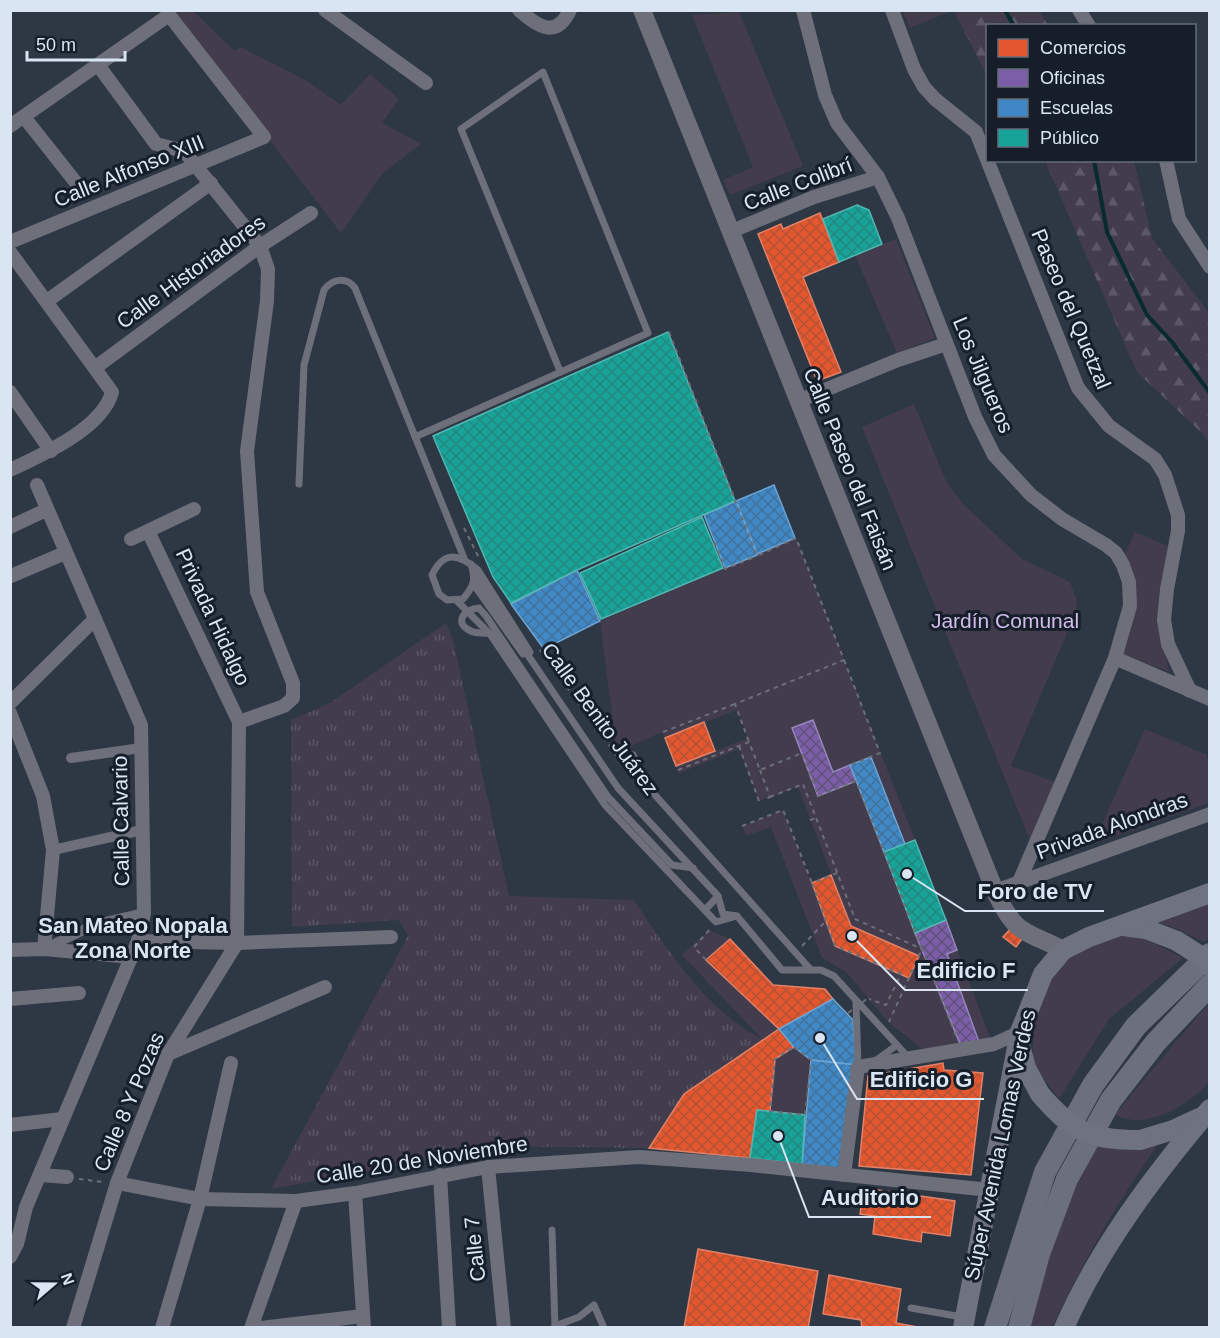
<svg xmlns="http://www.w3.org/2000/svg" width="1220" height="1338" font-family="Helvetica,sans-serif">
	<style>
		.grass { fill: url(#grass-tufts) }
		.forest { fill: url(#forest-firs) }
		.park { fill: #423c4d }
		.shops { fill: url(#shops-cross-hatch); stroke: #e18269; stroke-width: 1.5 }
		.offices { fill: url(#offices-cross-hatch); stroke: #9786be; stroke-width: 1.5 }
		.schools { fill: url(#schools-cross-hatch); stroke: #6da4d3; stroke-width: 1.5 }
		.public { fill: url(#public-cross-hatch); stroke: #51b7b3; stroke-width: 1.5 }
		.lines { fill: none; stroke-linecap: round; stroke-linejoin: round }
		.stream { stroke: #082b2d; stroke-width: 4 }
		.path { stroke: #6b6f78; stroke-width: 2; stroke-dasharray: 4.5 4.5; stroke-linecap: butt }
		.service { stroke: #6d6f7a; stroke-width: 7 }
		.pedestrian { stroke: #6d6f7a; stroke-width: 10 }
		.minor { stroke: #6d6f7a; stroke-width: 14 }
		.tertiary { stroke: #6d6f7a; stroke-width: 18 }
		.secondary { stroke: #6f727f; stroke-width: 20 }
		.primary { stroke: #6c707e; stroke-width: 22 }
		.path-bridge { stroke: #6b6f78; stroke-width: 2; stroke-dasharray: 4.5 4.5; stroke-linecap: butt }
		.secondary-bridge { stroke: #6f727f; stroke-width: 20 }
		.labels { text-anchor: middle; stroke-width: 6; stroke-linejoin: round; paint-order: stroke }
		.street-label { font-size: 21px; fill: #d9e5f3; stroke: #161e29 }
		.park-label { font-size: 21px; fill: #d2bbeb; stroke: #161e29 }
		.neighbourhood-label { font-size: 22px; font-weight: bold; fill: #d9e5f3; stroke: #161e29 }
		.leader { fill: none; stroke: #d9e5f3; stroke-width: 2 }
		.callout-dot { fill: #d9e5f3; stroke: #161e29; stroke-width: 2 }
		.callout-label { font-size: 22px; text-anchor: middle; font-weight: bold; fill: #d9e5f3; stroke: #161e29; stroke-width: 6; stroke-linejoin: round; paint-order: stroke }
	</style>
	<defs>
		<pattern id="grass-tufts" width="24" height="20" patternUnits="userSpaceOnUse" patternTransform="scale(1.5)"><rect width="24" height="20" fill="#423c4d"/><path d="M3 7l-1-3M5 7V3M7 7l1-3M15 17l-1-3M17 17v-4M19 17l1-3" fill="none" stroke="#5d5867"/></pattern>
		<pattern id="forest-firs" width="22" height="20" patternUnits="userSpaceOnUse" patternTransform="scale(1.5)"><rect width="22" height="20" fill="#423c4d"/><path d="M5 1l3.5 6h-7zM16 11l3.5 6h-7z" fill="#5d5867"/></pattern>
		<pattern id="shops-cross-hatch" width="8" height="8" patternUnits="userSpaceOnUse" patternTransform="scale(1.5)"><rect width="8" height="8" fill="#e4572e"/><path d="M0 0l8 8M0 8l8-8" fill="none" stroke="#b35236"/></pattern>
		<pattern id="offices-cross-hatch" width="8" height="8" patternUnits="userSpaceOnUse" patternTransform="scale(1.5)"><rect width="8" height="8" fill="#7b5ea7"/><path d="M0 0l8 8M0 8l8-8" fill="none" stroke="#5e5278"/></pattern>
		<pattern id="schools-cross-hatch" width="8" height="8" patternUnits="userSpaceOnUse" patternTransform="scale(1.5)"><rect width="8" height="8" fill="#3f88c5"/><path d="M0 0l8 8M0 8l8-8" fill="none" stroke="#40719a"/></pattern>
		<pattern id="public-cross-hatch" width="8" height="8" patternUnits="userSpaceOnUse" patternTransform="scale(1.5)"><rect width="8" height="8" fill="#17a398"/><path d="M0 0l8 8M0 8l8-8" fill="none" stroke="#248780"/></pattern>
	</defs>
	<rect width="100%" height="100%" fill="#2e3844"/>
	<path class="grass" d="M 446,623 L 453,640 L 509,896 L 634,900 C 669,952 706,1010 762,1039 L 684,1094 L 649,1148 L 498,1146 L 271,1189 L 408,936 L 399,920 L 292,927 L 291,720 L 330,703 Z"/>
	<g class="forest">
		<polygon points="954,11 1039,11 1048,25 988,26 987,76"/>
		<polygon points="1045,161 1134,161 1152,238 1209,313 1209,443 1204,435 1137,372"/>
	</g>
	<g class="park">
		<polygon points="954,10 910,28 903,11 903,10"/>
		<polygon points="170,11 193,11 235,51 241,47 307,81 341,105 370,74 399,99 382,123 421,144 383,173 341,233"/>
		<polygon points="739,12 803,166 730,195 723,180 753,167 692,15"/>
		<polygon points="896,239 935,338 897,353 855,255"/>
		<polygon points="914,404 946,481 963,504 1022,559 1070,582 1077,601 1076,611 1011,766 1055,782 1030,840 862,427"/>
		<polygon points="1135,532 1168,546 1159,595 1159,619 1169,672 1119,652 1128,624 1123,558"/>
		<polygon points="796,538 915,840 905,844 871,757 833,772 813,720 792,728 818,795 856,781 960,1044 924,1050 889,1023 846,972 822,958 771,827 746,836 742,826 783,810 835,946 909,977 919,957 851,926 798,787 759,801 739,749 679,773 676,766 748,738 737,710 665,738 662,732 617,753 600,621"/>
		<polygon points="1145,729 1207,755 1209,768 1209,803 1093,844"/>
		<polygon points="1209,902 1209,938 1204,942 1178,929 1154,921"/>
		<polygon points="709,930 730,939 706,961 779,1029 762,1039 682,955"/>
		<polygon points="1115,934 1143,938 1183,958 1109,1019 1059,1099 1033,1064 1032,1019 1048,976 1076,951"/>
		<polygon points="957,950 991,1040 979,1042 947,954"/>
		<path d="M 1209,1003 L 1208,1083 C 1191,1102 1164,1119 1138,1120 C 1131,1121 1121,1117 1114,1115 Z"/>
		<polygon points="794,1047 811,1060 805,1115 770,1111 775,1059"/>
		<path d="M 1160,1141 C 1118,1201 1083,1262 1052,1327 L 1027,1328 L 1044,1255 L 1090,1146 Z"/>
	</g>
	<g class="shops">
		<polygon points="820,213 839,262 803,277 841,372 817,381 758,234 781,224 783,229"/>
		<polygon points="704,722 715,751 676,766 665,738"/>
		<polygon points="831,875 851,926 919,956 909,978 835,946 812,883"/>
		<polygon points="1013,926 1024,936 1016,947 1003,937"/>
		<polygon points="730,939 773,985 825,989 833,999 779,1029 706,960"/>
		<polygon points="779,1029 794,1047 775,1059 770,1111 757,1110 750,1158 649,1148 684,1094"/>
		<polygon points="943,1063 944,1070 983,1073 971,1175 859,1166 868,1076"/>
		<polygon points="864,1188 955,1201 950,1236 922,1232 921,1242 873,1234 875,1216 860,1214"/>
		<polygon points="698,1249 818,1271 808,1328 684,1328"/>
		<polygon points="829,1275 901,1289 896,1323 923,1328 862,1328 861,1320 823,1314"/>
	</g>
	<g class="offices">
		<polygon points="813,720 833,772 850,765 856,781 818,796 792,728"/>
		<polygon points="946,920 957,950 947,954 979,1042 960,1044 915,933"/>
	</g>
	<g class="schools">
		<polygon points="774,485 795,538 757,554 736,501"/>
		<polygon points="736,501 757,555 725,568 704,515"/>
		<polygon points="577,570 600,621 544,649 511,604"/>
		<polygon points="871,757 905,844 884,852 850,765"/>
		<polygon points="833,999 853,1020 856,1065 811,1060 794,1047 779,1029"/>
		<polygon points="811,1060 856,1065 842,1169 802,1164"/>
	</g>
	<g class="public">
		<polygon points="857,205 869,210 882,244 839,262 823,219"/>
		<polygon points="668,332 735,501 577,570 511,603 493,577 433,436"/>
		<polygon points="702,517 723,568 601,619 580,573"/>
		<polygon points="915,840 946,920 915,933 884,852"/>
		<polygon points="757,1110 805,1115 802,1164 750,1158"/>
	</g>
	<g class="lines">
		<g class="stream">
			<polyline points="1005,10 1014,26"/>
			<polyline points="1094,160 1107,232 1147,315 1172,342 1210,393"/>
		</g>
		<g class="path">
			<polyline points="669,332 757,556 796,538 844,660 735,704 749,742"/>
			<polyline points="464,528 479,558"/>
			<polyline points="714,542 725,569 757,556"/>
			<polyline points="540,650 630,774"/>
			<polyline points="844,660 880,753 850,765"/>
			<polyline points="663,732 735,704"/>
			<polyline points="739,746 759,801"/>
			<polyline points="678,770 749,742 760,770 802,753 818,796 856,781 922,949 889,1022"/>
			<polyline points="760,770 770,797 765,799"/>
			<polyline points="770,797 803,784 855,919 922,949 956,1036"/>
			<polyline points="810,820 816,818"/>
			<polyline points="742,826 783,810 812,883"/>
			<polyline points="837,873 812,883 835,946 901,974 886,1005 869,999"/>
			<polyline points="802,946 825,922"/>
			<polyline points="706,960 694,947 711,928"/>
			<polygon points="794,1047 811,1060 805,1115 770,1111 775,1059"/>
			<polyline points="79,1179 103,1182"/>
		</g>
		<g class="service">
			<polyline points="415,437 648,333 543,72 461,129 560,371"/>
			<path d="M 299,484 L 304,365 L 324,290 C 332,279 346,276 355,288 L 464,558"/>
			<path d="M 471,564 C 476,580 474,586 463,599 L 447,600 L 439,594 L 432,575 C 444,550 458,554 478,570 L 530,652"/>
			<polyline points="475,577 618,788 718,896 723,914 737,916 782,970 821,970 834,976 908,1057"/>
			<polyline points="474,585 523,654"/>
			<polyline points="456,600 488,632"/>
			<polyline points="633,755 647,786 811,970"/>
			<path d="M 693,868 L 672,865 L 608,797 L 486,616 L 479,608 C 464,609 453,623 471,631 C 476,634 484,632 490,634 L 605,805 L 716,922 L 737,916"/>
			<polyline points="705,910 718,896"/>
			<polyline points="856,1002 858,1067"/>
			<polyline points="875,1061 897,1045"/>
			<polyline points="552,1230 555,1328"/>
			<polyline points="911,1308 962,1317"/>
			<polyline points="555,1326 579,1317 594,1305 604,1328"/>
		</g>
		<g class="pedestrian">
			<polyline points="71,758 141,748"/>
			<polyline points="53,850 142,830"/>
			<polyline points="44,949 96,924 144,913"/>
		</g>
		<g class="minor">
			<polyline points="325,10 426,83"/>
			<path d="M 519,10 C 537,26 556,40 570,10"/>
			<polyline points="803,10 825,95 837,123 878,177 898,218 975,417 994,455 1031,495 1062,519 1106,545 1116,553 1123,565 1129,582 1130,606 1115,658 1019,882"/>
			<polyline points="892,10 914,69 924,87 935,99 976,132 1078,388 1109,426 1155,459 1165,475 1178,515 1178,531 1167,589 1164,620 1168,644 1190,691"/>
			<polyline points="1079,10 1089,26"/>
			<polyline points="98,65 156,144 184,151 260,246 268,269 267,301 247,451 257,592 293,683 293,698 284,706 239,722"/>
			<polyline points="24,117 77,184"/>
			<polyline points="10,126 169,15 264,137 10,242"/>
			<polyline points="1166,160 1179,219 1210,267"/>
			<polyline points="732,231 814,197 878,177"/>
			<path d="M 10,252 L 112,392 C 103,428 42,455 10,470"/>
			<polyline points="47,301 211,183"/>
			<polyline points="96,367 260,246 311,213"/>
			<polyline points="10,392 51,451"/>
			<polyline points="798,401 898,360 946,344"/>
			<polyline points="10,527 46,510"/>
			<polyline points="131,539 194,509"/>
			<polyline points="11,576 65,553"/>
			<polyline points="1115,658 1210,699"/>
			<polyline points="10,703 95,619"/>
			<polyline points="10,713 43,796 53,850 44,949"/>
			<polyline points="995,891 1210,814"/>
			<polyline points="138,941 237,943 391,937"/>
			<polyline points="10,950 44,949 132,957"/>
			<polyline points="10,999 79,993"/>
			<polyline points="168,1054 325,987"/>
			<polyline points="10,1125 62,1119"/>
			<polyline points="488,1167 504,1328"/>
			<polyline points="40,1175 67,1177"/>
			<polyline points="440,1175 449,1328"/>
			<polyline points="844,1175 858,1067 994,1044 1020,1032"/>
			<polyline points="117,1183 200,1199 296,1201 355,1193 488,1167 639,1157 751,1165 990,1190"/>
			<polyline points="355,1193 364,1328"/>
			<polyline points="10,1257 17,1244 26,1207 138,941 144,913 141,725 37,485"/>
			<polyline points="73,1328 117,1183 168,1054 237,943 239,722 148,531"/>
			<polyline points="162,1328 200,1199 231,1063"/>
			<polyline points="251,1328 296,1201"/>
			<polyline points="261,1328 363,1316"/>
		</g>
		<path class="tertiary" d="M 642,10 L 995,891 C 1016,936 1023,929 1063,950"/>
		<g class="secondary">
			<polyline points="1123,926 1146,929 1177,941"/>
			<polyline points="1020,1045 1026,1068 1040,1094"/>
			<polyline points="1140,1140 1173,1130 1199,1118"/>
			<polyline points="963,1328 1020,1032 1043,974 1063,950 1089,937 1210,893"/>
			<path d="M 1064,1328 C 1099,1248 1154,1175 1210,1109"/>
		</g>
		<g class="primary">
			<polyline points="995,1328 1045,1172 1093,1085 1136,1026 1210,954"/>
			<polyline points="1019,1328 1039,1254 1067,1179 1111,1100 1156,1042 1210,985"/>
		</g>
		<polyline class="path-bridge" points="848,1013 868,998"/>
		<g class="secondary-bridge">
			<polyline points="1177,941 1202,957 1210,966"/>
			<path d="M 1040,1094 C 1073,1132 1089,1140 1140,1140"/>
		</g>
	</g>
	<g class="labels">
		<g class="street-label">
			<text transform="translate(129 171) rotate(-22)" y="7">Calle Alfonso XIII</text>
			<text transform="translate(798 184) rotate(-21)" y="7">Calle Colibrí</text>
			<text transform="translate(191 272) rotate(-36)" y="7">Calle Historiadores</text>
			<text transform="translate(1071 309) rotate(67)" y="7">Paseo del Quetzal</text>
			<text transform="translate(983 375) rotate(67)" y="7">Los Jilgueros</text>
			<text transform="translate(850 469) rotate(68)" y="7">Calle Paseo del Faisán</text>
			<text transform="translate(213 617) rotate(65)" y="7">Privada Hidalgo</text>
			<text transform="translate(600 719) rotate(54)" y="7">Calle Benito Juárez</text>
			<text transform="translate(121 821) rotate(-91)" y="7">Calle Calvario</text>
			<text transform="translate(1112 826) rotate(-20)" y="7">Privada Alondras</text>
			<text transform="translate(129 1102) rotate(-67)" y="7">Calle 8 Y Pozas</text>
			<text transform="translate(1000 1145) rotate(-78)" y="7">Súper Avenida Lomas Verdes</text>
			<text transform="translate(422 1160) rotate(-9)" y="7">Calle 20 de Noviembre</text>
			<text transform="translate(475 1249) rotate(-96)" y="7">Calle 7</text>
		</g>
		<g class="park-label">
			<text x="1005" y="628">Jardín Comunal</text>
		</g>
		<g class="neighbourhood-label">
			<text x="133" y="933">San Mateo Nopala<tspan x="133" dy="25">Zona Norte</tspan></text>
		</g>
	</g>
	<path class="leader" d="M907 874L965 911H1104M852 936L905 990H1028M820 1038L857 1099H984M778 1136L809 1217H931"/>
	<g class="callout-dot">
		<circle cx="907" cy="874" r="6"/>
		<circle cx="852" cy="936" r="6"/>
		<circle cx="820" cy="1038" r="6"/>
		<circle cx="778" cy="1136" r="6"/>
	</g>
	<g class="callout-label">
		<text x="1035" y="899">Foro de TV</text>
		<text x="966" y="978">Edificio F</text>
		<text x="921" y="1087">Edificio G</text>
		<text x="870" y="1205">Auditorio</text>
	</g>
	<rect width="1220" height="1338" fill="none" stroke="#d9e5f3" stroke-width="24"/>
	<rect x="986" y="24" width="210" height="138" fill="#161e29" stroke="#646e7a" stroke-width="1.5"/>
	<rect x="998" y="39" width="30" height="18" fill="#e4572e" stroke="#646e7a" stroke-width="1.5"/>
	<text x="1040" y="54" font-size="18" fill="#d9e5f3">Comercios</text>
	<rect x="998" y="69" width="30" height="18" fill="#7b5ea7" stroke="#646e7a" stroke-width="1.5"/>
	<text x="1040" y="84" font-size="18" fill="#d9e5f3">Oficinas</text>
	<rect x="998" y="99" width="30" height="18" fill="#3f88c5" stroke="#646e7a" stroke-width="1.5"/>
	<text x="1040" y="114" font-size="18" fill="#d9e5f3">Escuelas</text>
	<rect x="998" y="129" width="30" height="18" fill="#17a398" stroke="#646e7a" stroke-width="1.5"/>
	<text x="1040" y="144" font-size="18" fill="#d9e5f3">Público</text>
	<g transform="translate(54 1284) rotate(70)" stroke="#161e29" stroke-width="4.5" paint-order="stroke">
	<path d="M0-4.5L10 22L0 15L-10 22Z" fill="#d9e5f3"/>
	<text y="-9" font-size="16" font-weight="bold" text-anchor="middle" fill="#d9e5f3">N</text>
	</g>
	<path d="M27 51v9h98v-9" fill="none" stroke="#d9e5f3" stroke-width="3"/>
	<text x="36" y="51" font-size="18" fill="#d9e5f3" stroke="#161e29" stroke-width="4.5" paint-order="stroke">50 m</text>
</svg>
